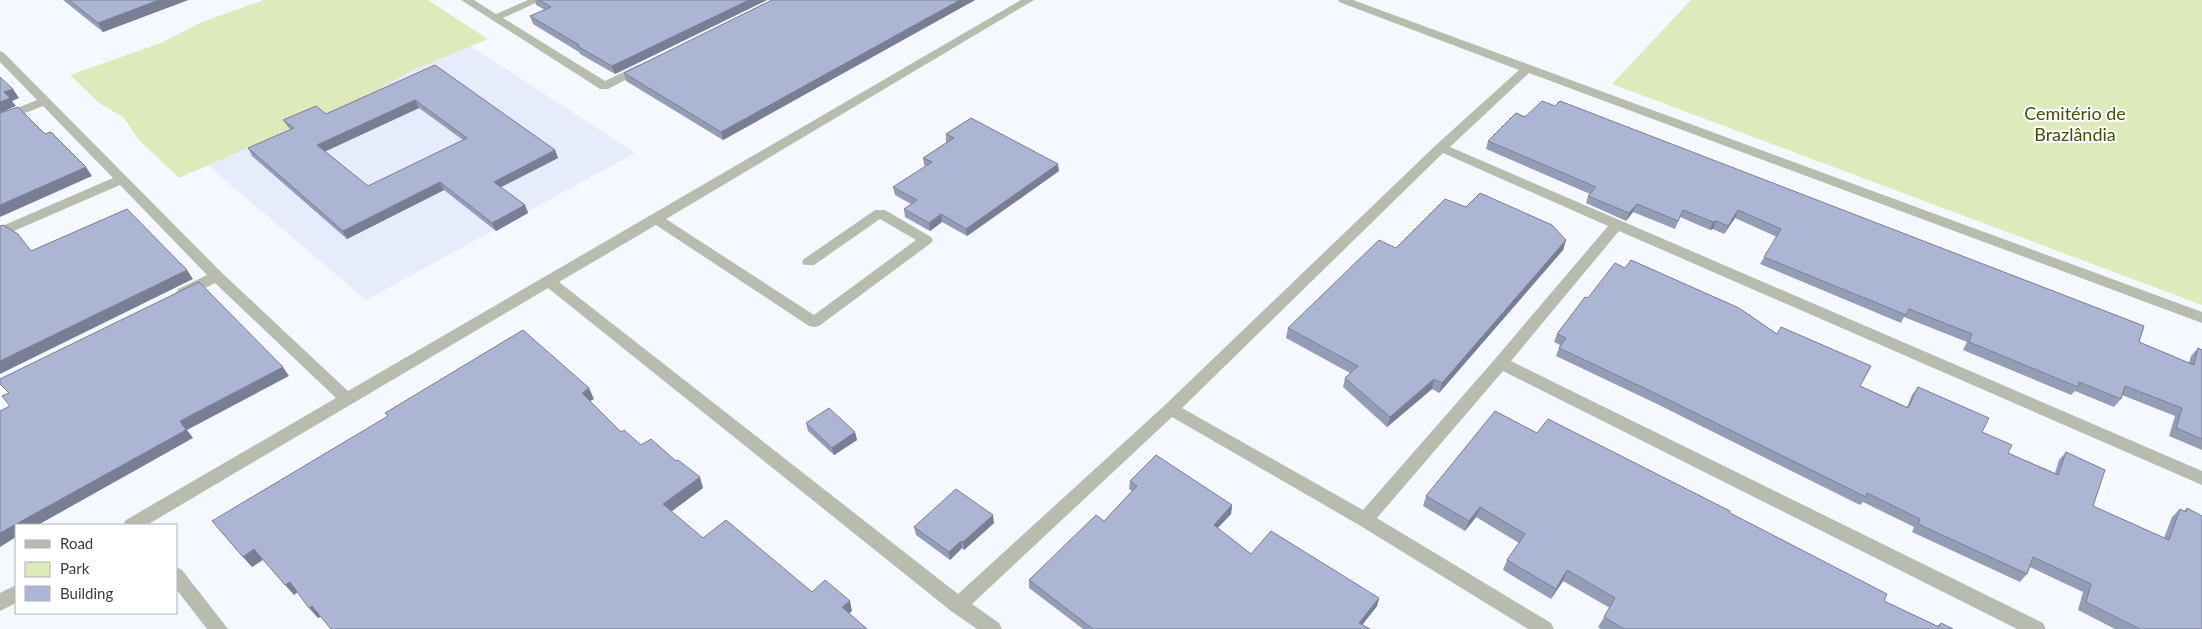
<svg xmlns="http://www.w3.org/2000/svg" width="2202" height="629" font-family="Lato,sans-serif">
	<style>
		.built { fill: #e6ecfb }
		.green { fill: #deeabb }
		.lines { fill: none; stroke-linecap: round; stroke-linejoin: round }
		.minor { fill: #b8bcae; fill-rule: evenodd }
		.wall { fill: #949db6; fill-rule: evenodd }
		.shaded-wall { fill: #787f94 }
		.building { fill: #acb6d4; stroke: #787f94; fill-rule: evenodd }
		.labels { text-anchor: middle; stroke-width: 4; stroke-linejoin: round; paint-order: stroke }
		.park-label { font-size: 18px; fill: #445000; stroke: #fff }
	</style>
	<rect width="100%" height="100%" fill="#f5f8fe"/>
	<polygon class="built" points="469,45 635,153 366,300 205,163"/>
	<g class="green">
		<polygon points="264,0 428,0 488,39 413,70 339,111 291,129 179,178 139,140 123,117 99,103 70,75 161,43 202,22"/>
		<polygon points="1691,0 2202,0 2202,305 1612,84"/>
	</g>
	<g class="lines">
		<g class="minor">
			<polygon points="461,0 474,0 496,14 528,0 542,0 503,18 605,81 638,65 642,64 648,68 608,89 600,89"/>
			<path d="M 1021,0 L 1034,0 L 666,219 L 814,315 L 916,240 L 880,219 L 814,265 L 804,265 L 802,262 L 804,259 L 875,210 L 885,210 L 931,237 L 933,240 L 931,243 L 819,326 L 814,327 L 809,326 L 656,225 L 559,282 L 958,594 L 1165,405 L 1436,145 L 1519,70 L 1339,2 L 1338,0 L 1353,0 L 2202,312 L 2202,323 L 1529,73 L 1450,147 L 2202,471 L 2202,485 L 1619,231 L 1511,361 L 2043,623 L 2046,629 L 2017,629 L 1503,371 L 1377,518 L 1551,623 L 1554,629 L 1528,629 L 1359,525 L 1172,417 L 972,604 L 999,623 L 1002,629 L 977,629 L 951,611 L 548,288 L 147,525 L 123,525 L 126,520 L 336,398 L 215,283 L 188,297 L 178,297 L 176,293 L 178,289 L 207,275 L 120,185 L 0,237 L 0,227 L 113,178 L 43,106 L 0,123 L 0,115 L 37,100 L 0,62 L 0,51 L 4,53 L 222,273 L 348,391 ZM 1443,153 L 1608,226 L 1495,359 L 1363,510 L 1182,408 Z"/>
			<polygon points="176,567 182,570 228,629 207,629 176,589"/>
			<polygon points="16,585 16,603 0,611 0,593"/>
		</g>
	</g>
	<g class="wall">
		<polygon points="63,0 188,0 103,32"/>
		<polygon points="535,0 767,0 615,74 580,54 579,52 533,24 530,16 545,10 536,5"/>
		<polygon points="772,0 975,0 723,140 626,81 624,73"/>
		<path d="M 435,65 L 555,150 L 558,158 L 501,187 L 525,205 L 528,213 L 496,231 L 444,190 L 347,239 L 252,156 L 248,148 L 291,130 L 288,127 L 283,120 L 326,114 ZM 419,108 L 463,140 L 368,186 L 325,151 Z"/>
		<polygon points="1516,113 2139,342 2189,363 2191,356 2198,348 2202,350 2202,450 2169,436 2175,416 2122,395 2121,399 2114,407 2075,391 2071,395 1963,350 1967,342 1904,317 1901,323 1760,264 1777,237 1735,218 1724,234 1713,229 1710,230 1680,217 1675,229 1633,212 1626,221 1586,203 1588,196 1590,194 1486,149 1488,141"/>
		<polygon points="946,134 1059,171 967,236 942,222 930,231 905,217 904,209 911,204 895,195 893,187 926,166 924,165 923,158 947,142 946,142"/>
		<polygon points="1466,207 1566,240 1563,250 1439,393 1432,389 1387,427 1343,387 1345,378 1350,373 1286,338 1288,328 1396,248"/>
		<polygon points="1588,298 1777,334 1860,386 1907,407 1912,395 1918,387 1982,432 2008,453 2055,473 2059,460 2066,452 2093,506 2164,538 2172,517 2180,509 2184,511 2187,508 2202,629 2115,629 2078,610 2083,592 2030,567 2027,574 2020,582 1912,532 1914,527 1863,502 1860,505 1657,404 1556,356 1559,348 1560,345 1554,342 1557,334"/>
		<polygon points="806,423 855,432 857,440 834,455 808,431"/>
		<polygon points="1537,433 1730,513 1884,601 1937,626 1941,623 1953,629 1601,629 1598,627 1610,608 1563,581 1551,599 1503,570 1507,560 1519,543 1476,517 1465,531 1423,506 1426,496"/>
		<polygon points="1130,481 1232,505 1231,514 1217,528 1251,554 1379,598 1377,606 1362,625 1370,629 1083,629 1029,588 1029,580 1104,521 1132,491 1129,489"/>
		<polygon points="994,523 964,550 962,548 950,560 916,535 914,527"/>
	</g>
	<g class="shaded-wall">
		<polygon points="159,0 188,0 103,32 98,23"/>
		<polygon points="749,0 767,0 615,74 612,66"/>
		<polygon points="960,0 975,0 723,140 721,132"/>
		<polygon points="13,89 19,98 12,101 16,106 0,113 0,102 4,92"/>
		<polygon points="415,100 419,108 322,153 317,145"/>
		<polygon points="555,150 558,158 497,189 494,182"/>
		<polygon points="1058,164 1059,171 967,236 966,229"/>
		<polygon points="86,167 92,176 0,217 0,205"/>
		<polygon points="440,182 444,190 347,239 343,231"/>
		<polygon points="1637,204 1633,212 1626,221 1629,213"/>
		<polygon points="525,205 528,213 496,231 492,223"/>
		<polygon points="1738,210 1735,218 1724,234 1728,226"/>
		<polygon points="941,214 942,222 930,231 929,223"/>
		<polygon points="1716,221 1713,229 1710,230 1713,222"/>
		<polygon points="1566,240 1563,250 1439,393 1442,383"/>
		<polygon points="187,270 193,279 0,374 0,361"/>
		<polygon points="283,367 289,376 187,430 193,438 38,525 16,525 16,537 0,547 0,533 180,421"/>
		<polygon points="1434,379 1432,389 1387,427 1390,417"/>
		<polygon points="589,388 594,399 587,403 582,393"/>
		<polygon points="855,432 857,440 834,455 832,448"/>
		<polygon points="700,477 703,488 667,515 663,504"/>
		<polygon points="1232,505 1231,514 1213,533 1214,525"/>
		<polygon points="1480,507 1476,517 1465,531 1469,521"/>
		<polygon points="993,515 994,523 964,550 963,542"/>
		<polygon points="961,541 962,548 950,560 949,552"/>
		<polygon points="254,549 263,560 252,567 243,557"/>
		<polygon points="1567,570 1563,581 1551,599 1556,589"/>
		<polygon points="290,582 298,592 294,595 285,585"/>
		<polygon points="1379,598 1377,606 1359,629 1359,623"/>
		<polygon points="850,601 852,611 845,617 842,607"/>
		<polygon points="312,606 321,617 318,618 309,608"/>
	</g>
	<g class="building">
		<polygon points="69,0 159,0 98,23"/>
		<polygon points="539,0 749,0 612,66 577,46 579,45 530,16 551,7"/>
		<polygon points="772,0 960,0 721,132 624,73"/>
		<path d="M 435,65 L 555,150 L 494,182 L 525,205 L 492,223 L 440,182 L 343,231 L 248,148 L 294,128 L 283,120 L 316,106 L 326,114 ZM 415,100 L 467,138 L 368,186 L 317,145 Z"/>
		<polygon points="0,77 13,89 4,92 10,98 0,102"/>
		<polygon points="1542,101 1555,106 1560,101 2144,326 2139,342 2194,365 2198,348 2202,350 2202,439 2176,428 2182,408 2125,386 2121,399 2079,382 2078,387 1969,342 1972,334 1909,309 1906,315 1764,257 1781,229 1738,210 1728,226 1716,221 1713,222 1683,210 1678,221 1637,204 1629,213 1588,196 1596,187 1488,141 1516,113 1525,117"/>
		<polygon points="18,107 45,134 51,132 86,167 0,205 0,113"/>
		<polygon points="971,118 1058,164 966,229 941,214 929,223 904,209 917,200 893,187 932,162 923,158 954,138 946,134"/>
		<polygon points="1480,193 1552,225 1566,240 1442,383 1434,379 1390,417 1345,378 1358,366 1288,328 1379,240 1396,248 1445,199 1466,207"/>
		<polygon points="127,209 187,270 0,361 0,226 3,225 18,234 31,251"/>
		<polygon points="1631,260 1739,308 1777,334 1781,327 1871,366 1860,386 1908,408 1918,387 1989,418 1982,432 2012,445 2008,453 2058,475 2066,452 2105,470 2093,506 2169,540 2180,509 2186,512 2187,508 2202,516 2202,629 2140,629 2086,602 2091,584 2033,557 2027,574 1918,524 1920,519 1867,493 1866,497 1661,396 1559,348 1566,338 1557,334 1585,297 1588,298 1615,263 1625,268"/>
		<polygon points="199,282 283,367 180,421 186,430 0,533 0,411 10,406 2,396 9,393 0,384 0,379"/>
		<polygon points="523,330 589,388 582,393 621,432 624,430 641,445 651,439 676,461 678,460 700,477 663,504 703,538 726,520 812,592 825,580 850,601 842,607 867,629 331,629 312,606 309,608 290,582 285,585 254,549 243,557 212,521 388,416 385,413"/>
		<polygon points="829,408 855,432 832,448 806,423"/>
		<polygon points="1495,411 1537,433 1548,419 1730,511 1730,513 1887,594 1884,601 1939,627 1941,623 1953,629 1624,629 1604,617 1615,598 1567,570 1556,589 1507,560 1525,534 1480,507 1469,521 1426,496"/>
		<polygon points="1156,455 1232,505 1214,525 1251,554 1271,531 1379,598 1359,623 1370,629 1093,629 1029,580 1096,515 1104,521 1137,486 1130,481"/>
		<polygon points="956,489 993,515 963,542 961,541 949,552 914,527"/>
	</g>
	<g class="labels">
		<g class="park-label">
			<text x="2075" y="120">Cemitério de<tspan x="2075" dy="21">Brazlândia</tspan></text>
		</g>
	</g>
	<rect x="15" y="524" width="162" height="90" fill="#ffffff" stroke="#afb1b6"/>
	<rect x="25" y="540" width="25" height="8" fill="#b8bcae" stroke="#afb1b6"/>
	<text x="60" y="549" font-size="15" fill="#383c49">Road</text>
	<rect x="25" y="562" width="25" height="15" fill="#deeabb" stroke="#afb1b6"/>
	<text x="60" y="574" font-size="15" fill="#383c49">Park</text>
	<rect x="25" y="586" width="25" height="15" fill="#acb6d4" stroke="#afb1b6"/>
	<text x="60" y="599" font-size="15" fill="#383c49">Building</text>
</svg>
